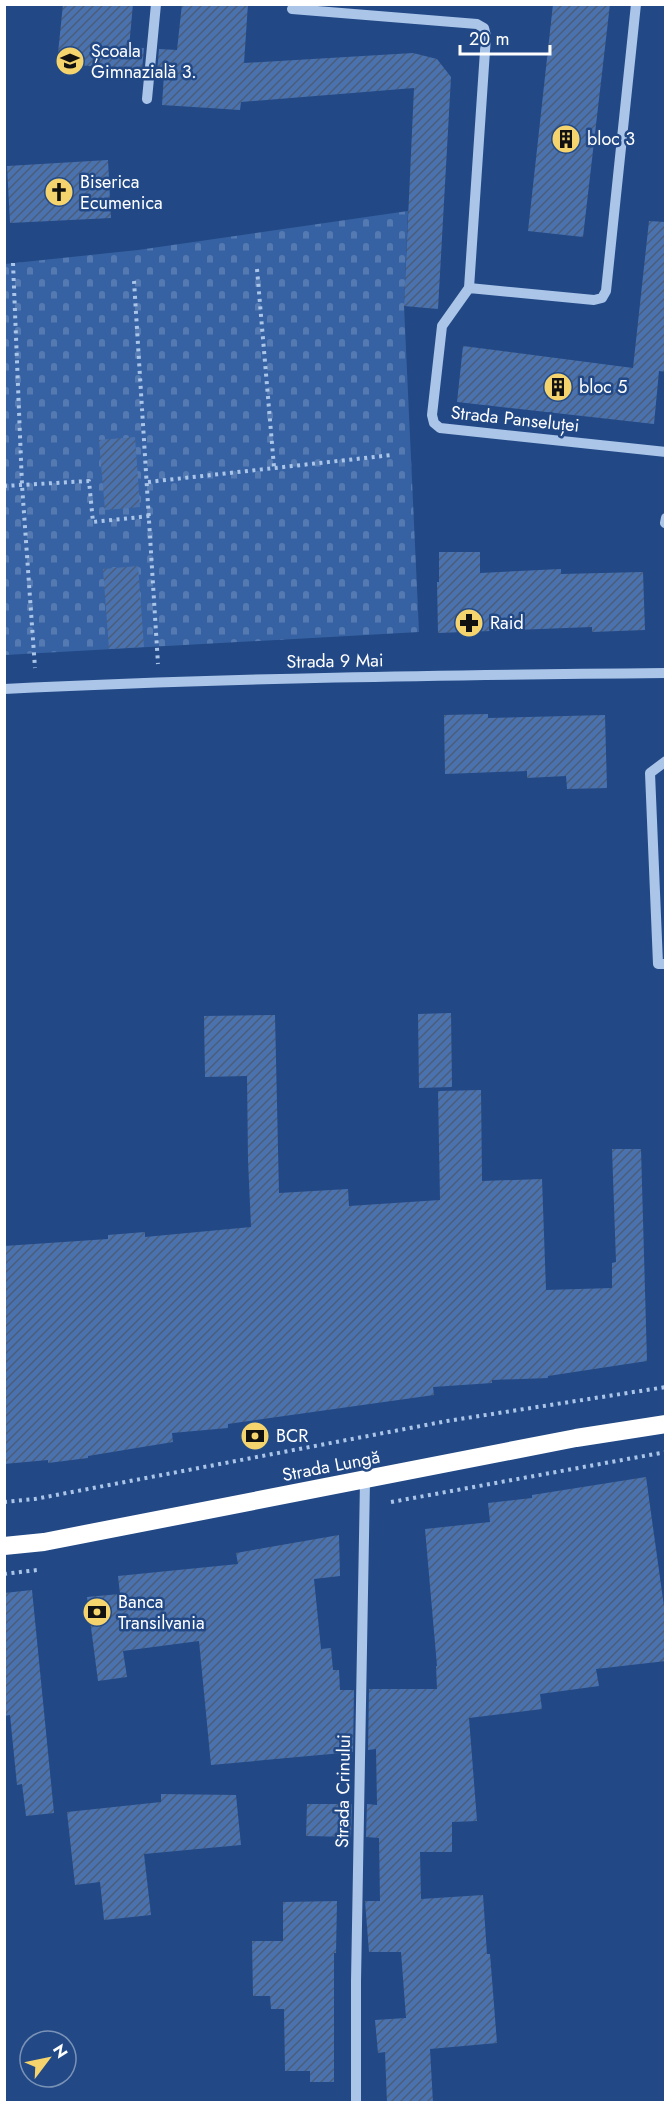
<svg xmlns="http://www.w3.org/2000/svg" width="670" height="2107" font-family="Jost,sans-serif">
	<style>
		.cemetery { fill: url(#cemetery-stones) }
		.building { fill: url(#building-hatch) }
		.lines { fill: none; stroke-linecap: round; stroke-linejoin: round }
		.path { stroke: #abc5e9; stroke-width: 4; stroke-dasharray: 3 4.5; stroke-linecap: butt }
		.minor { stroke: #abc5e9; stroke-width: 10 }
		.highway { stroke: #fff; stroke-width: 18 }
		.labels { text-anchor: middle; stroke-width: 5; stroke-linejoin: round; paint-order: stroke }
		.poi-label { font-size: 18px; fill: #fff; stroke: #224986; text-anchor: start }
		.street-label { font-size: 18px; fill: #fff; stroke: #224986 }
	</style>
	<defs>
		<pattern id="cemetery-stones" width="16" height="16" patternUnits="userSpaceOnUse" patternTransform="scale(1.5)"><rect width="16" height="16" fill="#3662a3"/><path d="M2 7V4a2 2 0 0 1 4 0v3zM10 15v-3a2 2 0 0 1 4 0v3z" fill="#547ab1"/></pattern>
		<pattern id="building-hatch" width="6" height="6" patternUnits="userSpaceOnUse" patternTransform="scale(1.5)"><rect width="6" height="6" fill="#4a72ae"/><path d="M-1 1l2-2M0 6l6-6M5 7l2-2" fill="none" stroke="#4b5d78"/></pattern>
	</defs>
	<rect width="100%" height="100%" fill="#224986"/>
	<polygon class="cemetery" points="408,211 404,306 419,632 5,655 5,264 138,250"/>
	<g class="building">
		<polygon points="63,4 133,4 129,47 144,48 142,71 57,63"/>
		<polygon points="182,4 248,4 244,63 413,53 437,59 451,77 438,309 404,306 414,88 241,102 240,110 162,105 164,74 157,73 159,49 177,50"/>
		<polygon points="553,4 610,4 583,237 528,231"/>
		<polygon points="108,160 111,218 10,223 7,166"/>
		<polygon points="649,221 666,222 666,372 659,371 654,424 457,402 463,346 633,368"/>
		<polygon points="135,437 140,507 105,510 99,440"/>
		<polygon points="439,552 480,552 480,573 561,569 561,574 643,572 645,630 592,632 592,627 438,633 437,582 439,582"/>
		<polygon points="138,566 144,647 109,649 103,569"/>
		<polygon points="488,714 488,718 605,715 607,788 567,789 566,776 527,778 527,771 445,774 444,715"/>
		<polygon points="451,1013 452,1087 419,1088 418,1014"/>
		<polygon points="275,1015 279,1193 348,1189 349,1206 440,1200 438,1091 481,1090 482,1181 542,1179 546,1290 612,1288 612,1263 616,1262 612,1149 641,1149 647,1361 548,1376 548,1378 492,1380 492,1383 433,1387 434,1395 228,1424 228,1428 172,1433 173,1442 88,1456 88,1458 48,1463 48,1460 4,1464 4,1246 108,1239 108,1235 145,1232 145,1237 251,1227 248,1160 247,1076 205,1077 204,1016"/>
		<polygon points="646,1477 666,1621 666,1661 596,1669 599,1686 540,1694 542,1709 469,1718 477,1821 452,1822 452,1852 420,1852 421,1899 483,1895 487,1954 490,1954 497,2043 430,2049 433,2103 387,2103 385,2052 378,2053 375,2020 406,2018 401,1952 369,1952 365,1901 380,1901 379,1838 366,1837 367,1804 377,1805 376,1749 368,1750 369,1689 437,1689 436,1666 437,1666 425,1529 490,1522 488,1503 532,1498 532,1495"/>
		<polygon points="339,1535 340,1576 314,1579 321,1649 331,1648 333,1670 339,1670 340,1690 354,1690 353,1752 211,1765 199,1641 123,1651 127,1677 98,1681 87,1597 120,1594 118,1576 238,1564 236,1553"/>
		<polygon points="32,1590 54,1813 26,1816 22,1784 17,1785 10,1715 4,1716 4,1593"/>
		<polygon points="161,1794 236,1795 241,1845 144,1854 151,1915 104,1920 100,1882 75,1885 67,1812 161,1802"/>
		<polygon points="307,1804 352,1804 351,1837 306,1836"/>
		<polygon points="337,1901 336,1953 334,1953 334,2082 310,2082 310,2071 285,2071 284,2009 271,2009 270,1996 253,1996 252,1941 283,1941 283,1902"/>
	</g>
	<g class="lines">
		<g class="path">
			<polyline points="13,263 22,485 35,668"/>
			<polyline points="257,269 274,467"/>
			<polyline points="134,281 158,664"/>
			<polyline points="148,482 392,455"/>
			<polyline points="4,486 89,481 93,522 150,516"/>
			<polyline points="4,1502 35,1499 447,1421 666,1387"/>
			<polyline points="391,1502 666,1452"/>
			<polyline points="4,1574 37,1570"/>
		</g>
		<g class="minor">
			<polyline points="636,4 606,291 602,298 594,300 469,288 442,326 432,415 434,423 440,428 666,452"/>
			<polyline points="292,9 477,24 484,28 486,36 469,288"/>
			<polyline points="147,99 156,4"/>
			<polyline points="665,523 666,518"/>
			<path d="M 4,689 C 225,678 445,675 666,673"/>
			<polyline points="666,761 650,773 658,964 666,964"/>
			<polyline points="356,2102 356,1981 365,1481"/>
		</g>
		<polyline class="highway" points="4,1546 44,1542 576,1438 666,1424"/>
	</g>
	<defs>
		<g id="school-disc" transform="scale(1.5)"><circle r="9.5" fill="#f5d46d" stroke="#224986"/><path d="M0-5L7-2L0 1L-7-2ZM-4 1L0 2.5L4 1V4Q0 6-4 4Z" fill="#111"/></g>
		<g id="building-disc" transform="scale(1.5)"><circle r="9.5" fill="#f5d46d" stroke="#224986"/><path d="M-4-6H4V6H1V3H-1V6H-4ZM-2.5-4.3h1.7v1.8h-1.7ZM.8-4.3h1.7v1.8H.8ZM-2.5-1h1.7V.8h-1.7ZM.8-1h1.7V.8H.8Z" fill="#111"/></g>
		<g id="church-disc" transform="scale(1.5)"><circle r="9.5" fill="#f5d46d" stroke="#224986"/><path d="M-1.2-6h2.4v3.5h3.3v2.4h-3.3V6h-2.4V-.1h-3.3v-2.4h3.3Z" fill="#111"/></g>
		<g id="pharmacy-disc" transform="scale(1.5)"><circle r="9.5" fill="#f5d46d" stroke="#224986"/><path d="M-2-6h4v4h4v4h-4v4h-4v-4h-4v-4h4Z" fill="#111"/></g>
		<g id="bank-disc" transform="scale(1.5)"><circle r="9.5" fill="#f5d46d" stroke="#224986"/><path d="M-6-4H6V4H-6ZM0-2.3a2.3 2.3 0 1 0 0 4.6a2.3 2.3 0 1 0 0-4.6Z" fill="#111"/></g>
	</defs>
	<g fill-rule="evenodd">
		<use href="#school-disc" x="70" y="61"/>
		<use href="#building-disc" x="566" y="139"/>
		<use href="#church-disc" x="59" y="192"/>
		<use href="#building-disc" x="558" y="387"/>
		<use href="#pharmacy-disc" x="469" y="623"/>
		<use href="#bank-disc" x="255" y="1436"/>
		<use href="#bank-disc" x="97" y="1612"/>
	</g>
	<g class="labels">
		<g class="poi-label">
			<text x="91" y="57">Școala<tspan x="91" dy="21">Gimnazială 3.</tspan></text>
			<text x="587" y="145">bloc 3</text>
			<text x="80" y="188">Biserica<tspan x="80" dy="21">Ecumenica</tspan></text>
			<text x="579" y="393">bloc 5</text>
			<text x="490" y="629">Raid</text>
			<text x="276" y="1442">BCR</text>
			<text x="118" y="1608">Banca<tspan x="118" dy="21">Transilvania</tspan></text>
		</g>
		<g class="street-label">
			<text transform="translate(515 419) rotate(6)" y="6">Strada Panseluței</text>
			<text transform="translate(335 661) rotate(-1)" y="6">Strada 9 Mai</text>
			<text transform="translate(331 1466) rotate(-11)" y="6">Strada Lungă</text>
			<text transform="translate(343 1791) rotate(-89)" y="6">Strada Crinului</text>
		</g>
	</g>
	<rect width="670" height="2107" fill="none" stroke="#ffffff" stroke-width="12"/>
	<g transform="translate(48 2059) rotate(58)"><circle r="28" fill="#224986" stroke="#7a92b6" stroke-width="1.5"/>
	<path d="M0-4.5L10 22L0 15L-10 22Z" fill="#f5d46d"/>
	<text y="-9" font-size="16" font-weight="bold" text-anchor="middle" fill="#ffffff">N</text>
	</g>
	<path d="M460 45v9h90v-9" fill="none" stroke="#ffffff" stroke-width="3"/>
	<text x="469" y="45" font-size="18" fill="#ffffff" stroke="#224986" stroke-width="4.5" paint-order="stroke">20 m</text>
</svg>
